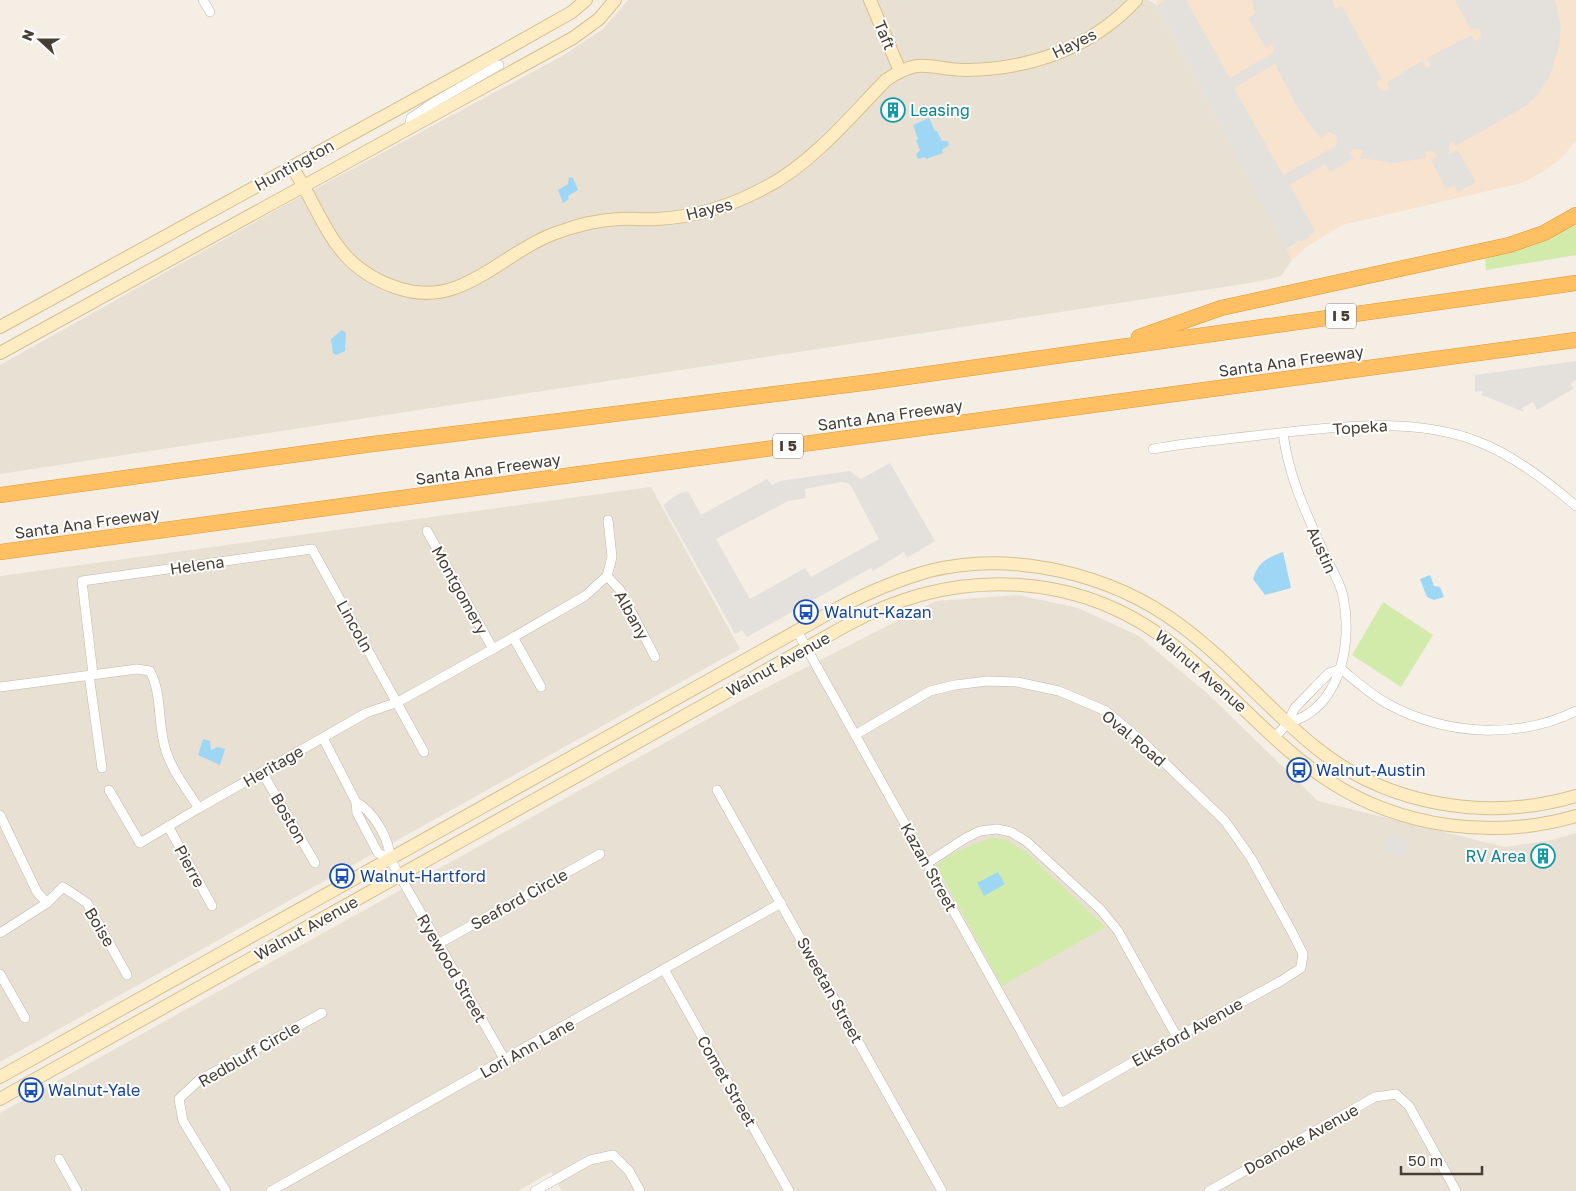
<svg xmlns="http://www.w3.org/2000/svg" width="1576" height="1191" font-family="'Golos Text',sans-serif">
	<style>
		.residential { fill: #e8e0d2 }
		.commercial { fill: #f7e3ce }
		.green { fill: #d2ebab }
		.parking { fill: #e4e1dd; fill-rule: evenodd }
		.water { fill: #9dd7f5 }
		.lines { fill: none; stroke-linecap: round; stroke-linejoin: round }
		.street-casing { stroke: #c2b8aa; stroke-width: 10 }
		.secondary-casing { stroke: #d6c091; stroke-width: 14 }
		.highway-casing { stroke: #e7952c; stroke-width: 16 }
		.street { stroke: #fff; stroke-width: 9 }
		.secondary { stroke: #ffecc3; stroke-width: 12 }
		.highway { stroke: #ffc064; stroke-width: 15 }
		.labels { text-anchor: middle; stroke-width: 4; stroke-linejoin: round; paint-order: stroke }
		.shield { fill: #fff; stroke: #7e7871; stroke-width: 1 }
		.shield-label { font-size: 15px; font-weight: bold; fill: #463e34 }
		.street-label { font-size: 16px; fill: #463e34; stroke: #fff }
		.culture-label { font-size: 16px; fill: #0d838f; stroke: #fff; text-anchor: start }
		.transit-label { font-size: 16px; fill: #164399; stroke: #fff; text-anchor: start }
	</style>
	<rect width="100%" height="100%" fill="#f4eee5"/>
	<g class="residential">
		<polygon points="628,0 1148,0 1157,5 1292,260 1281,276 1256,282 0,474 0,365 289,203 564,55 603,29"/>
		<polygon points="651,487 740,649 0,1062 0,576"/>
		<polygon points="1018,595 1078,608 1139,636 1210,696 1318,801 1505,847 1552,840 1576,833 1576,1191 562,1191 551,1172 518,1191 0,1191 0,1113 740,701 936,601"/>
	</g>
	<polygon class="commercial" points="1155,0 1576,0 1576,140 1565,154 1549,168 1522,183 1342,225 1305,248 1292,260"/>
	<g class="green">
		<polygon points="1576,225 1576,255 1486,270 1485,258 1534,245"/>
		<polygon points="1383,602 1433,635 1401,687 1352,655"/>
		<polygon points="992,837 1007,840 1025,851 1105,927 1002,986 936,865 957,851"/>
	</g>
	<g class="parking">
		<path d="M 1166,0 L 1186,0 L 1230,78 L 1274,52 L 1272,44 L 1266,48 L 1248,18 L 1255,14 L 1252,0 L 1332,0 L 1336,9 L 1342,6 L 1382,79 L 1376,82 L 1380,90 L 1384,91 L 1390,89 L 1387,82 L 1422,61 L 1426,68 L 1431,66 L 1427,58 L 1471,35 L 1474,41 L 1480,39 L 1481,34 L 1479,28 L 1471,30 L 1455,0 L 1555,0 L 1561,27 L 1559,45 L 1550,76 L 1537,96 L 1524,107 L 1456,146 L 1452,141 L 1449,145 L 1449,154 L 1458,150 L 1476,182 L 1458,192 L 1454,185 L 1446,189 L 1431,160 L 1438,156 L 1432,151 L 1425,152 L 1426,158 L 1394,163 L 1360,158 L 1363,150 L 1354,149 L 1350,152 L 1354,158 L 1330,172 L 1325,164 L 1290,185 L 1315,231 L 1309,235 L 1309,238 L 1300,242 L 1299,240 L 1286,250 L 1157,5 ZM 1275,64 L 1298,108 L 1314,130 L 1322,138 L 1328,131 L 1337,137 L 1336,146 L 1283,175 L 1234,88 Z"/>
		<polygon points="1576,361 1576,380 1571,383 1573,389 1537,410 1533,402 1522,408 1524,412 1482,395 1482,391 1475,392 1475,375"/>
		<path d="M 890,463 L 935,541 L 907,558 L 904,552 L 873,571 L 871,568 L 747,637 L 742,630 L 735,634 L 663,505 L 678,494 L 688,491 L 701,515 L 767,479 L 772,485 L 780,481 L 850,471 L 861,479 ZM 842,482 L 848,483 L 851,486 L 879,539 L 811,577 L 805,568 L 750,599 L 716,539 L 788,501 L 806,498 L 805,489 Z"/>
		<polygon points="1389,834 1410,839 1405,857 1384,851"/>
	</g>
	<g class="water">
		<polygon points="929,118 935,131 937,131 942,141 948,141 949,145 942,150 943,153 926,159 925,157 918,159 916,155 920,150 916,140 918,139 913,125"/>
		<polygon points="569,177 573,178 578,190 568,196 569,199 563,203 558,190 568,184"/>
		<polygon points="342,330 346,333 345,351 336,355 333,353 331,339"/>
		<path d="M 1283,552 L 1291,588 L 1265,595 L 1253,579 C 1258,562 1267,558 1283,552 Z"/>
		<polygon points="1430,575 1434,586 1440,587 1444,597 1434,600 1427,597 1420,579"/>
		<polygon points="203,739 210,741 211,750 218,747 225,749 220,765 198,755"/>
		<polygon points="998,872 1005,884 984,896 977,883"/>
	</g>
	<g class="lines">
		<g class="street-casing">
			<g id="street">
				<polyline points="203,0 210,12"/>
				<polyline points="409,129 411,118 433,103 499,65"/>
				<path d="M 1283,433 C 1289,478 1305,510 1323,551 C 1329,565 1340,581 1343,596 C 1353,643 1341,708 1288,723"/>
				<path d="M 1153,449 C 1191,442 1230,439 1269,434 C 1338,427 1412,416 1479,442 C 1513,455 1548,482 1576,506"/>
				<polyline points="427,531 493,649"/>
				<polyline points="607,576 620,590 655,657"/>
				<polyline points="607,576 612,557 608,520"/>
				<polyline points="797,631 1061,1103 1177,1037 1281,981 1301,968 1303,954 1292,932 1251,858 1225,821 1144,743 1106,711 1059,691 1017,682 987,681 955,685 930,691 855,735"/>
				<polyline points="513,637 541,687"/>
				<path d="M 1341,669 C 1356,681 1371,695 1388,704 C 1445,735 1517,740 1576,711"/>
				<polyline points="93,674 82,581 312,549 424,752"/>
				<polyline points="89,675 102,768"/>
				<path d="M 0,687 L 137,669 L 150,671 C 163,696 157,725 166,751 C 173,772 187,790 199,808 L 366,713 L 398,702 L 493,649 L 585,596 L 607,576"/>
				<polyline points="1275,737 1288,723 1294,709 1316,686 1329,673 1341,669"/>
				<polyline points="323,738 356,802 357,813 378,853 390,859"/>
				<polyline points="262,772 315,863"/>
				<polyline points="109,790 140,843 199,808"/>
				<polyline points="717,790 942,1191"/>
				<path d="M 356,802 C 373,811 390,839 390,859 L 505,1060"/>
				<polyline points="0,815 37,892 47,903"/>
				<polyline points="168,826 212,906"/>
				<polyline points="926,864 964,839 980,831 997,829 1011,832 1026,841 1101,910 1118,931 1177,1037"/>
				<polyline points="0,933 47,903 63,887 87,903 127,975"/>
				<polyline points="438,944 600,854"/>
				<polyline points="665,971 789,1191"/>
				<polyline points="0,974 25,1018"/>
				<polyline points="59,1159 77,1191"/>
				<polyline points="226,1191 183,1121 179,1099 198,1081 322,1013"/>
				<polyline points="271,1191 781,903"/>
				<polyline points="535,1191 590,1160 613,1155 629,1171 640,1191"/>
				<polyline points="1209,1191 1375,1097 1396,1094 1409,1106 1456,1191"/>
			</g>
		</g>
		<g class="secondary-casing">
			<g id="secondary">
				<polyline points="870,0 900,71"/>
				<path d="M 292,167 C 327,221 332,268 401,289 C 462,308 502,253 553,234 C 574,226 596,220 619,219 C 631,218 644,220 657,219 C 697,217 734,205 768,186 C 812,163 852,115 886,80 C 923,55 930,70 967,70 C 1030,69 1092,48 1136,0"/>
				<polyline points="0,327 494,56 572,12 586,0"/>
				<polyline points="0,353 573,38 599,19 615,0"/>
				<path d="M 0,1077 L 838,608 C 867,593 897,580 929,571 C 1013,550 1112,574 1180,625 C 1229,661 1268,709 1315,747 C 1388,806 1487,822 1576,796"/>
				<path d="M 0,1099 L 847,625 C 957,565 1084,569 1182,652 C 1232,693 1275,746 1329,781 C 1401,828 1494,840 1576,816"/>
			</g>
		</g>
		<g class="highway-casing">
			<g id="highway">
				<polyline points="1139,337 1221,308 1509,245 1544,233 1576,215"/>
				<polyline points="0,495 373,444 871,382 1576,283"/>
				<polyline points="0,552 1576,340"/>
			</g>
		</g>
		<use href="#street" class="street"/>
		<use href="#secondary" class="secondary"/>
		<use href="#highway" class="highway"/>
	</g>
	<defs>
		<g id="building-ring" transform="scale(1.25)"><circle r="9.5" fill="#fff" stroke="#0f9aa8" stroke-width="1.5"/><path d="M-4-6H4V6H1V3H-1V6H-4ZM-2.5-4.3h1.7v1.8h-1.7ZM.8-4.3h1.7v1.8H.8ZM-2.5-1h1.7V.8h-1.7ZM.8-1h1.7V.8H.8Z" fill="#0f9aa8"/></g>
		<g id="bus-ring" transform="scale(1.25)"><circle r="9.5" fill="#fff" stroke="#1a4fb4" stroke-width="1.5"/><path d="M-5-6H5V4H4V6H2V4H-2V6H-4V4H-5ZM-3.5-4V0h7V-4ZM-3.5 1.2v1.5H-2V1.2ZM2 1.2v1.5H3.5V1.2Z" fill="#1a4fb4"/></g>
	</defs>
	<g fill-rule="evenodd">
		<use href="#building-ring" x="893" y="110"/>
		<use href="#bus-ring" x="806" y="612"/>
		<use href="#bus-ring" x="1299" y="770"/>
		<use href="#building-ring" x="1543" y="856"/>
		<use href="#bus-ring" x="342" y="876"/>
		<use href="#bus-ring" x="31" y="1090"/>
	</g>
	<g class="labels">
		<g class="shield">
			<rect x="1326" y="303.5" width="30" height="25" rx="4"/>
			<rect x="773" y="433.5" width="30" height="25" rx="4"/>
		</g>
		<g class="shield-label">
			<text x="1341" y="321">I 5</text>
			<text x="788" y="451">I 5</text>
		</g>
		<g class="street-label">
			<text transform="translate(885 35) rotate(67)" y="6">Taft</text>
			<text transform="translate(1074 43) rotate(-26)" y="6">Hayes</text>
			<text transform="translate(294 165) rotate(-29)" y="6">Huntington</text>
			<text transform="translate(709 209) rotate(-14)" y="6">Hayes</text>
			<text transform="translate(1291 361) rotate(-8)" y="6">Santa Ana Freeway</text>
			<text transform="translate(890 415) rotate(-8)" y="6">Santa Ana Freeway</text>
			<text transform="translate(1360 427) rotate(-4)" y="6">Topeka</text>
			<text transform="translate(488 469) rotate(-8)" y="6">Santa Ana Freeway</text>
			<text transform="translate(87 523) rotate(-8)" y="6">Santa Ana Freeway</text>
			<text transform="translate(1322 550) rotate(66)" y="6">Austin</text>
			<text transform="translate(197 565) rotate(-8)" y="6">Helena</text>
			<text transform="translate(460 590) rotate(61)" y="6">Montgomery</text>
			<text transform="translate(632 615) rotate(61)" y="6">Albany</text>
			<text transform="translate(355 626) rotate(61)" y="6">Lincoln</text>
			<text transform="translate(778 664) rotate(-29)" y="6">Walnut Avenue</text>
			<text transform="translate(1201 671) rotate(41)" y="6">Walnut Avenue</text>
			<text transform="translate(1134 738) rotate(40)" y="6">Oval Road</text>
			<text transform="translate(273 766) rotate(-30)" y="6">Heritage</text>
			<text transform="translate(289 818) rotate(60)" y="6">Boston</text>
			<text transform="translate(190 866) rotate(61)" y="6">Pierre</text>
			<text transform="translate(929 867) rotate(61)" y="6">Kazan Street</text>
			<text transform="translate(519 899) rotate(-29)" y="6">Seaford Circle</text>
			<text transform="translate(100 927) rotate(59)" y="6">Boise</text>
			<text transform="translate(306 928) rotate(-29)" y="6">Walnut Avenue</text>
			<text transform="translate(452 968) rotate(60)" y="6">Ryewood Street</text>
			<text transform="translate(830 990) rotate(61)" y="6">Sweetan Street</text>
			<text transform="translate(1187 1032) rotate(-29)" y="6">Elksford Avenue</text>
			<text transform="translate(527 1048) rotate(-29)" y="6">Lori Ann Lane</text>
			<text transform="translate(249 1054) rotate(-30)" y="6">Redbluff Circle</text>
			<text transform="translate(727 1081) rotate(60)" y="6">Comet Street</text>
			<text transform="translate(1301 1139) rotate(-29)" y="6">Doanoke Avenue</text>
		</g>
		<g class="culture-label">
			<text x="910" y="116">Leasing</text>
			<text x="1526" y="862" text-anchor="end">RV Area</text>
		</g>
		<g class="transit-label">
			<text x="824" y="618">Walnut-Kazan</text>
			<text x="1316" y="776">Walnut-Austin</text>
			<text x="360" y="882">Walnut-Hartford</text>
			<text x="48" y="1096">Walnut-Yale</text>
		</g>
	</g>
	<g transform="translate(40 40) rotate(291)" stroke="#ffffff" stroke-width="4" paint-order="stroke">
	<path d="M0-4L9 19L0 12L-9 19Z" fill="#463e34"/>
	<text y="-8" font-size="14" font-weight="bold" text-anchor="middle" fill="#463e34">N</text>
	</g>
	<path d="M1401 1166v8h81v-8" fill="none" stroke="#463e34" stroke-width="2.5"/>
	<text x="1408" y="1166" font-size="15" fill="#463e34" stroke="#ffffff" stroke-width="4" paint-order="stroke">50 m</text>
</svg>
